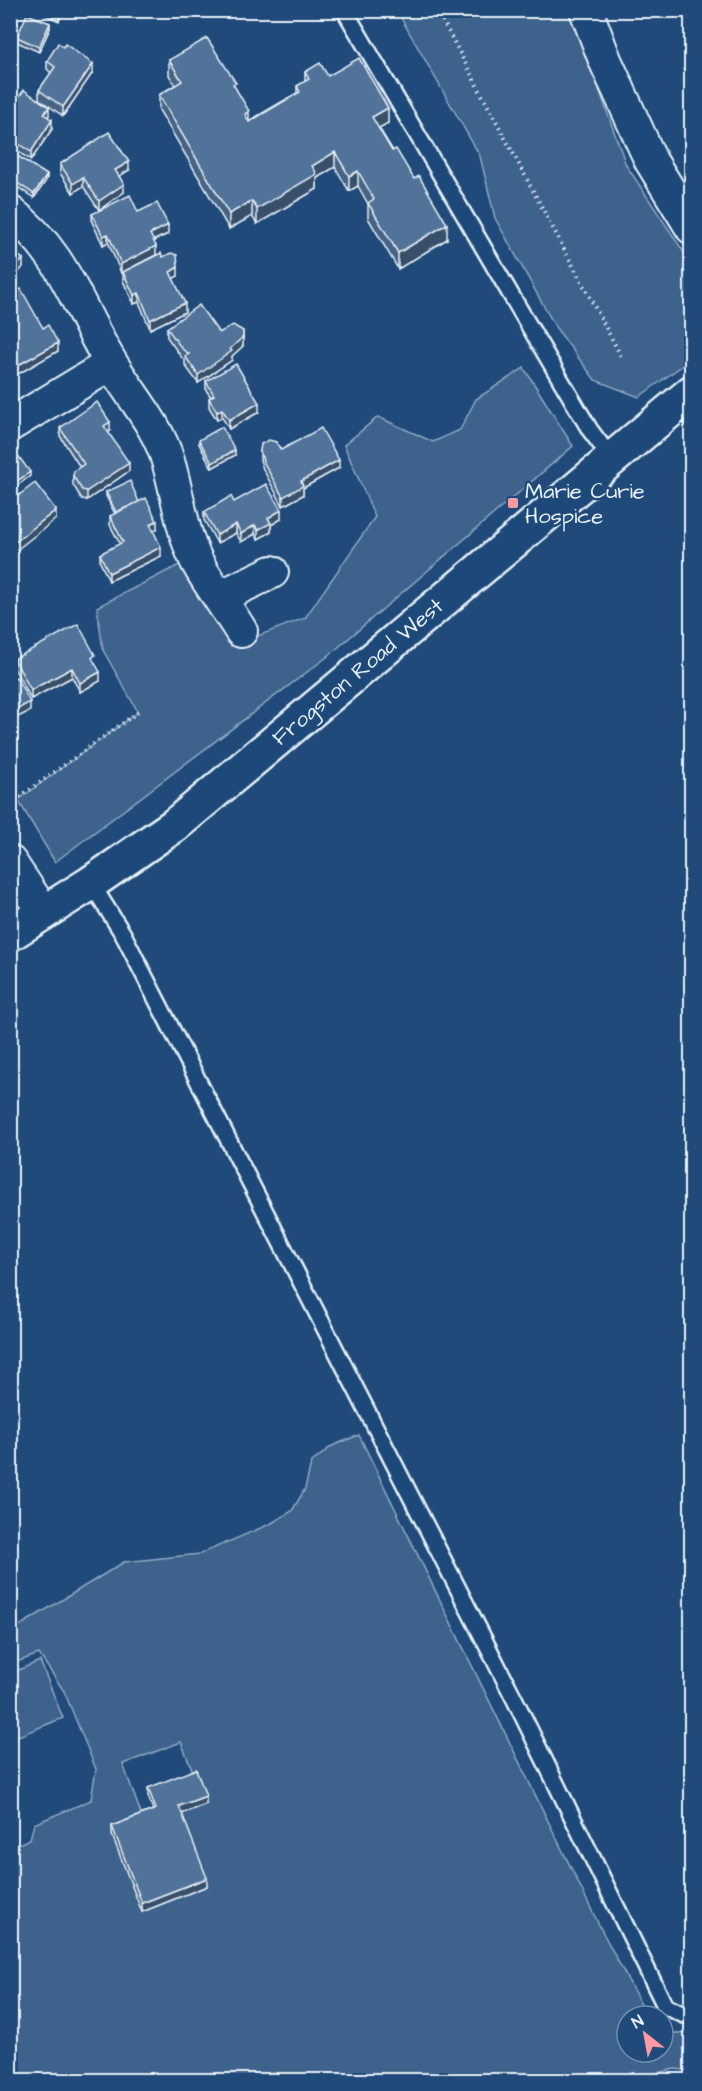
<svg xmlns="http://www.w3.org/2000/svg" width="702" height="2091" font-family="'Architects Daughter',sans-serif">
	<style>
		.green { fill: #3c628c; stroke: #92aac2; stroke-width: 1.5; fill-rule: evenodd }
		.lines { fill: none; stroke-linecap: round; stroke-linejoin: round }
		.service-casing { stroke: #e8f1f8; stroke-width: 20 }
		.minor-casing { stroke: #e8f1f8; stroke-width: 36 }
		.secondary-casing { stroke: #e8f1f8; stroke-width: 38 }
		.path { stroke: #e8f1f8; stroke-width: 4; stroke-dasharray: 1.5 4.5; stroke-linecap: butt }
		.service { stroke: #1f4a7a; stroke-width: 15 }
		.minor { stroke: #1f4a7a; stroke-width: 32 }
		.secondary { stroke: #1f4a7a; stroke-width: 33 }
		.wall { fill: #466384; stroke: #e8f1f8; stroke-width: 1.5 }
		.shaded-wall { fill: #39506b; stroke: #e8f1f8; stroke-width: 1.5 }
		.building { fill: #517399; stroke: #e8f1f8; stroke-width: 1.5 }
		.poi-dot { fill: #ff9aa2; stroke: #1f4a7a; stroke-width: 2 }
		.labels { text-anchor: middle; stroke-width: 5; stroke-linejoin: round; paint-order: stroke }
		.poi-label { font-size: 22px; fill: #e8f1f8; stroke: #1f4a7a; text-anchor: start }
		.street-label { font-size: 22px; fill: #e8f1f8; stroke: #1f4a7a }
	</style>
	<rect width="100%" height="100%" fill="#1f4a7a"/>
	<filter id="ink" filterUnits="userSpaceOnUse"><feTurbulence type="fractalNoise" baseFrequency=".0167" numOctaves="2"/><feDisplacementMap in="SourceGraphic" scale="12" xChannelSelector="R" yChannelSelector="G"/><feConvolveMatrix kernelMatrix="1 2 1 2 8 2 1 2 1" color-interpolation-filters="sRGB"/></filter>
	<g filter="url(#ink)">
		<g class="green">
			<polygon points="397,11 571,11 626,165 691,263 691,359 639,397 595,380 556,328 495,218 480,156"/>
			<polygon points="524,368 573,446 327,657 55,862 18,800 138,712 103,650 97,607 185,562 231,646 305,618 375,517 344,445 378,417 433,442 460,430 476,399"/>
			<path d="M 359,1435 L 601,1929 L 647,2016 L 627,2016 L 627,2052 L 663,2052 L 663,2031 L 681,2034 L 691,2031 L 691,2071 L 675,2069 L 623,2080 L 20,2080 L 11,2055 L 11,1847 L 30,1839 L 34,1824 L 91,1800 L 96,1769 L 64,1691 L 39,1654 L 11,1664 L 11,1631 L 124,1562 L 200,1554 L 270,1524 L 292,1511 L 305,1489 L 311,1463 L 332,1446 ZM 181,1742 L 206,1804 L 179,1815 L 144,1822 L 123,1764 Z"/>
			<polygon points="40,1661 63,1718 11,1739 11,1673"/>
		</g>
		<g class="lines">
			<g class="service-casing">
				<g id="service">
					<polyline points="345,11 590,430 611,458"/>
					<polyline points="91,883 123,934 515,1700 665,2006 684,2015 692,2015"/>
				</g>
			</g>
			<g class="minor-casing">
				<g id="minor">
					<polyline points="586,10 605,60 651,161 692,228"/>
					<path d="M 10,212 C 67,255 77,309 113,366 C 132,397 158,426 168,461 C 178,494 181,530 197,562 C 210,586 227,608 241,631"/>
					<polyline points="10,425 111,364"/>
					<polyline points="220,597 272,572"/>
					<polyline points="10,862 44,913"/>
				</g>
			</g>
			<g class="secondary-casing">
				<polyline id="secondary" points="10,934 91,883 175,825 692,392"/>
			</g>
			<g class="path">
				<polyline points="437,10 622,358"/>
				<polyline points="10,804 138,712"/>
			</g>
			<use href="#service" class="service"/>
			<use href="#minor" class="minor"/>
			<use href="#secondary" class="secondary"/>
		</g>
		<g class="wall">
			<polygon points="35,10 64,10 59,21"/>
			<polygon points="50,28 39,52 17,42 17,37"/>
			<polygon points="169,60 236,89 249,121 297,93 297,86 305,82 305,72 328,76 388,123 379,128 447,239 398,269 368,218 368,204 358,186 349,191 335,167 317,178 317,189 257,224 252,216 229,229 159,110 159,95 175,85 169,75"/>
			<polygon points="47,61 93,72 63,116 39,99 39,90 51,73 47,69"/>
			<polygon points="10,103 13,105 49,115 48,117 52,129 31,160 10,147"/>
			<polygon points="10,151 47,179 34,198 10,182"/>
			<polygon points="60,164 129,170 119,176 124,192 99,210 83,186 73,193 60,173"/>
			<polygon points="138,212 168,234 153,241 156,255 163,257 178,276 173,278 185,312 150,329 139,302 134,304 123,281 123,272 121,273 108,242 103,245 92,222 92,214"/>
			<polygon points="10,294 43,328 58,351 13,377 10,376"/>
			<polygon points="167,328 219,333 243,331 243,346 232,356 232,360 198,383 185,365 185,360 182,358 167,337"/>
			<polygon points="206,381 259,412 229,429 222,417 217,420 209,407 209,398 211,397 206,390"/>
			<polygon points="60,428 110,431 108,432 129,471 87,500 82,499 73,485 73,476 80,467 60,436"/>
			<polygon points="199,440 235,455 212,468 199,444"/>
			<polygon points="281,450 339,468 303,488 303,495 283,506 263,469 260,460 260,451"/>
			<polygon points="106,492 139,502 157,529 153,531 161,556 109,581 100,562 100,554 120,544 110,525 110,516 115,514 106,496"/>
			<polygon points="234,502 281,519 271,525 271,532 258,539 255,534 241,542 236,533 217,543 204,520 204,512"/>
			<polygon points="14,659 95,664 100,681 80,692 72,677 31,699 14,668"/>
			<polygon points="148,1788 206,1804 182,1813 207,1886 142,1912 112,1835 112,1826 153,1810 148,1796"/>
		</g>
		<g class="shaded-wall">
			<polygon points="60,10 64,10 59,21 59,12"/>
			<polygon points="50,23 50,28 39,52 39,47"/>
			<polygon points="93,64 93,72 63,116 63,107"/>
			<polygon points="49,107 49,115 44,123 44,114"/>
			<polygon points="388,108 388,123 372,132 372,117"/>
			<polygon points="249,111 249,127 245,114"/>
			<polygon points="52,120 52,129 31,160 31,152"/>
			<polygon points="335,152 335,167 317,178 317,189 257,224 257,209 312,166"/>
			<polygon points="129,162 129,170 115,179 115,170"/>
			<polygon points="358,171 358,186 349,191 349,176"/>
			<polygon points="47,175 47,179 34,198 34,194"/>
			<polygon points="83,177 83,186 73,193 73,184"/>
			<polygon points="124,184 124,192 99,210 99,201"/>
			<polygon points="252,201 252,216 229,229 229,214"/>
			<polygon points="447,224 447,239 398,269 398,253"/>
			<polygon points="168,225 168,234 150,242 150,234"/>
			<polygon points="108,234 108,242 103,245 103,236"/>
			<polygon points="156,246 156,255 121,273 121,264"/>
			<polygon points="23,259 23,267 10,283 10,274"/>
			<polygon points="178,267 178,276 170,280 170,272"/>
			<polygon points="139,293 139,302 134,304 134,295"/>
			<polygon points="185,303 185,312 150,329 150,320"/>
			<polygon points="243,337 243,346 232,356 232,360 198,383 198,375"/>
			<polygon points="58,343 58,351 13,377 13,368"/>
			<polygon points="259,403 259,412 229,429 229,420"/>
			<polygon points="222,409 222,417 217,420 217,412"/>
			<polygon points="110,422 110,431 104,435 104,426"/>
			<polygon points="235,450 235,455 212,468 212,463"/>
			<polygon points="339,460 339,468 303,488 303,495 283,506 283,497 301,481"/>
			<polygon points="129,463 129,471 87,500 87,491"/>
			<polygon points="30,472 30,476 10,491 10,486"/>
			<polygon points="56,510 56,519 10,555 10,546"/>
			<polygon points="281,510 281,519 271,525 271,532 258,539 258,530 268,518"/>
			<polygon points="157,521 157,529 150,533 150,524"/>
			<polygon points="236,524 236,533 217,543 217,535"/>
			<polygon points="255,525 255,534 241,542 241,534"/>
			<polygon points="161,547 161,556 109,581 109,573"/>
			<polygon points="72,668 72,677 31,699 31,690"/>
			<polygon points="100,672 100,681 80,692 80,683"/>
			<polygon points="30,702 30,711 10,721 10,713"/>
			<polygon points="206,1796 206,1804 179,1815 179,1806"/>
			<polygon points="207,1878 207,1886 142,1912 142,1903"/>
		</g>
		<g class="building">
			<polygon points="27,14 50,23 39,47 17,37"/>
			<polygon points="207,38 236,83 233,84 249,111 245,114 249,122 300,92 297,86 309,79 305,72 320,63 328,76 359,58 388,108 372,117 392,151 396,149 414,179 419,176 447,224 398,253 368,203 374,199 358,171 349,176 335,152 312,166 317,174 257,209 252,201 229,214 159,95 182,81 169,60"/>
			<polygon points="58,43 63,47 65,44 93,64 63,107 39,90 55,67 47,61"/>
			<polygon points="24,90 49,107 44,114 52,120 31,152 10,138 10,103 13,105"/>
			<polygon points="109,132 129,162 115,170 124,184 99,201 83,177 73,184 60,164"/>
			<polygon points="10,151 47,175 34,194 10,178"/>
			<polygon points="130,195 138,212 157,203 168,225 150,234 156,246 121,264 108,234 103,236 92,214"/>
			<polygon points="10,248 23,259 10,274"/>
			<polygon points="161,253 163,257 171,253 177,255 178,267 170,272 185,303 150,320 139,293 134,295 123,272"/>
			<polygon points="21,289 43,328 48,325 58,343 13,368 10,368 10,347 13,345 10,341 10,294"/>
			<polygon points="199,305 219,333 233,325 243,331 243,337 230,349 232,351 198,375 185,356 189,354 182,349 167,328"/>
			<polygon points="236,364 259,403 229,420 222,409 217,412 212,404 209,398 214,395 206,381"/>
			<polygon points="97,402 110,422 104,426 129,463 87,491 82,490 73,476 74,471 84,464 60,428"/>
			<polygon points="222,427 235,450 212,463 199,440"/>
			<polygon points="321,428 339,460 301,481 303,486 283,497 263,461 260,451 261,444 269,440 276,442 281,450"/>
			<polygon points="14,450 30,472 10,486 10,452"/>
			<polygon points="130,481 139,502 116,512 106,492"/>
			<polygon points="35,483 56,510 10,546 10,502"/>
			<polygon points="266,484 281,510 268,518 271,523 258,530 255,525 241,534 236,524 217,535 204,512 231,496 234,502"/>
			<polygon points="146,498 157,521 150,524 161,547 109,573 100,554 123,542 110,516"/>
			<polygon points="78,624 95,655 92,658 100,672 80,683 72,668 31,690 14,659"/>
			<polygon points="16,677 30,702 10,713 10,680"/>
			<polygon points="196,1769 206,1796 179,1806 207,1878 142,1903 112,1826 156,1809 148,1788"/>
		</g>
	</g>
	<rect class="poi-dot" x="507" y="497" width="12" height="12" rx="3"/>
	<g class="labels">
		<g class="poi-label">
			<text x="525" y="498">Marie Curie<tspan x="525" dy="25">Hospice</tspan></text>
		</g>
		<g class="street-label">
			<text transform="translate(357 671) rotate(-40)" y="8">Frogston Road West</text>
		</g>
	</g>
	<rect width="702" height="2091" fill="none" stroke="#1f4a7a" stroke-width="36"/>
	<rect x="18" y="18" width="666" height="2055" fill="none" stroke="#e8f1f8" stroke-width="2" filter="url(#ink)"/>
	<g transform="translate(645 2034) rotate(329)"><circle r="28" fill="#1f4a7a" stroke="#6f8dac" stroke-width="1.5"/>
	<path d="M0-4.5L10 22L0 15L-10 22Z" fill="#ff9aa2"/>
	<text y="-9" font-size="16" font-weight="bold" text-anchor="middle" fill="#e8f1f8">N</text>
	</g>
</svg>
